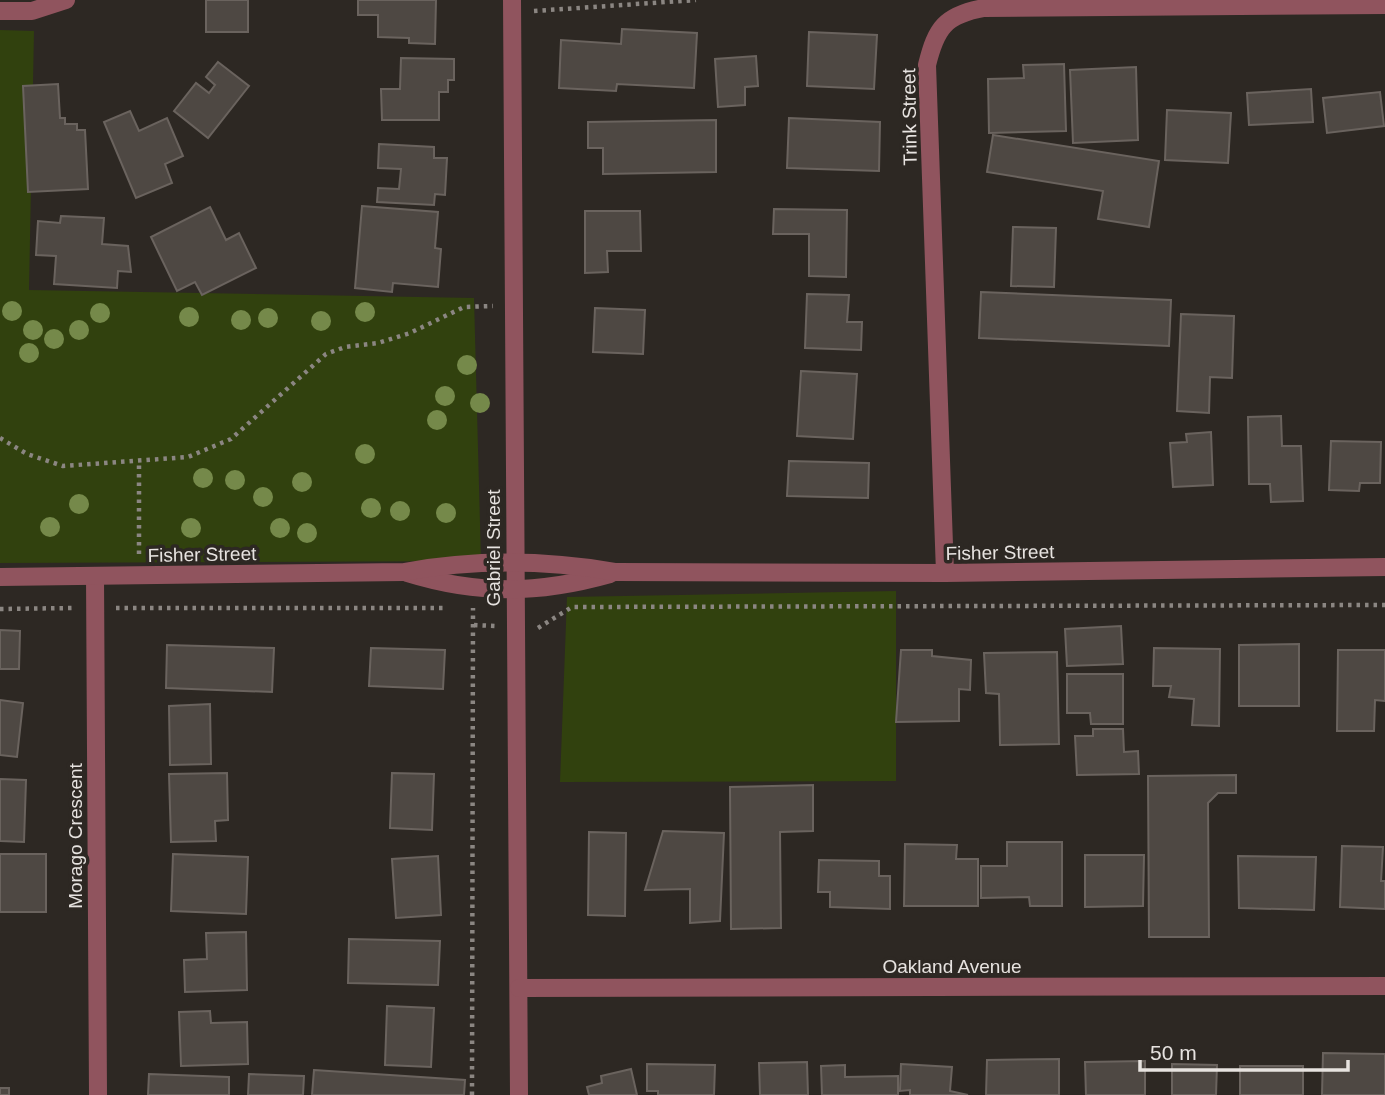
<svg xmlns="http://www.w3.org/2000/svg" width="1385" height="1095" font-family="Arial,sans-serif">
	<style>
		.green { fill: #31410e }
		.building { fill: #4e4843; stroke: #6a635e; stroke-width: 2 }
		.lines { fill: none; stroke-linecap: round; stroke-linejoin: round }
		.path { stroke: #8b8682; stroke-width: 4.5; stroke-dasharray: 3.5 5; stroke-linecap: butt }
		.minor { stroke: #90545e; stroke-width: 18 }
		.tree { fill: #75894a }
		.labels { text-anchor: middle; stroke-width: 7; stroke-linejoin: round; paint-order: stroke }
		.street-label { font-size: 19px; fill: #e7e3e0; stroke: #2d2823 }
	</style>
	<rect width="100%" height="100%" fill="#2d2823"/>
	<g class="green">
		<polygon points="0,30 34,31 29,290 474,298 481,561 0,563"/>
		<polygon points="896,591 896,781 560,782 567,597"/>
	</g>
	<g class="building">
		<rect x="206" y="0" width="42" height="32"/>
		<polygon points="358,0 436,0 435,44 409,43 409,38 378,37 378,15 358,15"/>
		<polygon points="622,29 697,33 694,88 617,84 616,91 559,88 561,40 621,44"/>
		<polygon points="809,32 877,35 874,89 807,86"/>
		<polygon points="756,56 758,86 745,87 745,105 718,107 715,59"/>
		<polygon points="401,58 454,59 454,80 448,80 448,92 439,92 439,120 382,120 381,89 400,89"/>
		<polygon points="218,62 249,86 208,138 174,111 196,83 209,93 215,85 206,77"/>
		<polygon points="1064,64 1066,131 989,133 988,79 1024,78 1023,65"/>
		<polygon points="1136,67 1138,140 1073,143 1070,70"/>
		<polygon points="58,84 60,118 65,118 65,124 77,124 77,130 85,130 88,189 28,192 23,86"/>
		<polygon points="1311,89 1313,122 1249,125 1247,93"/>
		<polygon points="1380,92 1384,126 1327,133 1323,98"/>
		<polygon points="1167,110 1231,113 1228,163 1165,160"/>
		<polygon points="130,111 139,131 167,118 183,156 165,164 172,183 136,198 104,122"/>
		<polygon points="789,118 880,122 879,171 787,168"/>
		<polygon points="716,120 716,172 603,174 603,148 588,148 588,122"/>
		<polygon points="993,135 1159,161 1149,227 1098,219 1103,191 987,172"/>
		<polygon points="379,144 434,147 434,158 447,158 445,195 435,194 434,205 377,202 378,188 399,189 401,169 378,168"/>
		<polygon points="362,206 438,212 435,248 441,249 438,287 393,283 392,292 355,288"/>
		<polygon points="210,207 226,240 239,233 256,268 202,295 195,282 177,291 151,237"/>
		<polygon points="774,209 847,210 846,277 809,276 809,234 773,234"/>
		<polygon points="585,211 640,211 641,251 607,251 608,272 585,273"/>
		<polygon points="61,216 104,218 102,244 128,246 131,272 118,271 117,288 54,284 56,256 36,255 38,221 60,223"/>
		<polygon points="1013,227 1056,228 1054,287 1011,286"/>
		<polygon points="981,292 1171,300 1169,346 979,338"/>
		<polygon points="807,294 849,295 847,322 862,322 861,350 805,348"/>
		<polygon points="595,308 645,310 643,354 593,352"/>
		<polygon points="1181,314 1234,316 1232,378 1210,377 1209,413 1177,411"/>
		<polygon points="801,371 857,374 853,439 797,436"/>
		<polygon points="1281,416 1282,446 1301,446 1303,501 1271,502 1270,484 1249,484 1248,417"/>
		<polygon points="1211,432 1213,485 1173,487 1170,443 1187,442 1186,434"/>
		<polygon points="1331,441 1381,442 1380,483 1360,483 1359,491 1329,490"/>
		<polygon points="789,461 869,463 868,498 787,496"/>
		<polygon points="1121,626 1123,664 1067,666 1065,629"/>
		<polygon points="0,630 20,631 19,669 0,669"/>
		<polygon points="1299,644 1299,706 1239,706 1239,645"/>
		<polygon points="167,645 274,648 272,692 166,688"/>
		<polygon points="371,648 445,650 443,689 369,686"/>
		<polygon points="1154,648 1220,649 1219,726 1192,725 1194,699 1169,697 1171,686 1153,686"/>
		<polygon points="901,650 932,650 932,656 971,660 970,690 959,689 959,721 896,722"/>
		<polygon points="1338,650 1385,650 1385,701 1375,700 1374,731 1337,731"/>
		<polygon points="1057,652 1059,744 1000,745 999,694 986,693 984,653"/>
		<polygon points="1067,674 1123,674 1123,724 1091,724 1090,713 1067,713"/>
		<polygon points="0,700 23,703 17,757 0,755"/>
		<polygon points="210,704 211,764 170,765 169,706"/>
		<polygon points="1093,729 1123,729 1124,752 1138,751 1139,774 1077,775 1075,736 1093,736"/>
		<polygon points="227,773 228,820 215,821 216,841 171,842 169,774"/>
		<polygon points="392,773 434,774 432,830 390,828"/>
		<polygon points="1236,775 1236,793 1218,793 1208,803 1209,937 1149,937 1148,776"/>
		<polygon points="0,779 26,780 24,842 0,841"/>
		<polygon points="813,785 813,831 780,832 781,928 731,929 730,787"/>
		<polygon points="663,831 724,833 720,921 690,923 690,889 645,890"/>
		<polygon points="589,832 626,833 625,916 588,915"/>
		<polygon points="1007,842 1062,842 1062,906 1030,906 1029,897 981,898 981,866 1007,866"/>
		<polygon points="905,844 957,845 956,859 978,859 978,906 904,906"/>
		<polygon points="1342,846 1383,847 1381,881 1385,881 1385,909 1340,907"/>
		<rect x="0" y="854" width="46" height="58"/>
		<polygon points="173,854 248,857 246,914 171,911"/>
		<polygon points="1085,855 1144,855 1143,906 1085,907"/>
		<polygon points="438,856 441,915 396,918 392,859"/>
		<polygon points="1238,856 1316,857 1314,910 1239,908"/>
		<polygon points="819,860 879,861 879,876 890,876 890,909 830,907 830,892 818,892"/>
		<polygon points="246,932 247,990 185,992 184,960 207,959 206,933"/>
		<polygon points="349,939 440,941 438,985 348,983"/>
		<polygon points="387,1006 434,1008 431,1067 385,1065"/>
		<polygon points="210,1011 211,1023 247,1022 248,1064 181,1066 179,1012"/>
		<polygon points="1323,1053 1385,1054 1385,1095 1322,1095"/>
		<polygon points="1059,1059 1059,1095 986,1095 987,1060"/>
		<polygon points="1145,1061 1145,1095 1086,1095 1085,1062"/>
		<polygon points="807,1062 808,1095 760,1095 759,1063"/>
		<polygon points="647,1064 715,1065 714,1095 658,1095 658,1091 647,1091"/>
		<polygon points="901,1064 952,1067 950,1091 968,1095 910,1095 910,1090 900,1091"/>
		<polygon points="1172,1064 1217,1065 1216,1095 1172,1095"/>
		<polygon points="845,1065 845,1077 898,1076 898,1095 822,1095 821,1066"/>
		<rect x="1240" y="1066" width="63" height="29"/>
		<polygon points="631,1069 637,1095 589,1095 587,1087 602,1083 601,1076"/>
		<polygon points="314,1070 465,1080 464,1095 312,1095"/>
		<polygon points="149,1074 229,1077 229,1095 148,1095"/>
		<polygon points="249,1074 304,1076 303,1095 248,1095"/>
		<rect x="0" y="1088" width="9" height="7"/>
	</g>
	<g class="lines">
		<g class="path">
			<polyline points="534,11 696,0"/>
			<polyline points="0,438 27,454 63,466 188,457 231,439 326,354 345,347 378,343 410,333 464,307 493,306"/>
			<polyline points="139,554 139,461"/>
			<polyline points="116,608 447,608"/>
			<polyline points="0,609 73,608"/>
			<polyline points="474,625 495,626"/>
			<polyline points="538,628 572,607 1385,605"/>
			<polyline points="472,1095 473,608"/>
		</g>
		<g class="minor">
			<polyline points="512,0 519,1095"/>
			<polyline points="0,11 32,11 66,0"/>
			<path d="M 407,573 C 478,595 539,594 610,574"/>
			<path d="M 945,573 L 927,65 C 936,28 945,15 984,8 L 1385,5"/>
			<polyline points="95,576 98,1095"/>
			<path d="M 0,577 L 404,572 C 474,559 546,560 616,572 L 945,573 L 1385,567"/>
			<polyline points="519,988 1385,986"/>
		</g>
	</g>
	<g class="tree">
		<circle cx="12" cy="311" r="10"/>
		<circle cx="365" cy="312" r="10"/>
		<circle cx="100" cy="313" r="10"/>
		<circle cx="189" cy="317" r="10"/>
		<circle cx="268" cy="318" r="10"/>
		<circle cx="241" cy="320" r="10"/>
		<circle cx="321" cy="321" r="10"/>
		<circle cx="33" cy="330" r="10"/>
		<circle cx="79" cy="330" r="10"/>
		<circle cx="54" cy="339" r="10"/>
		<circle cx="29" cy="353" r="10"/>
		<circle cx="467" cy="365" r="10"/>
		<circle cx="445" cy="396" r="10"/>
		<circle cx="480" cy="403" r="10"/>
		<circle cx="437" cy="420" r="10"/>
		<circle cx="365" cy="454" r="10"/>
		<circle cx="203" cy="478" r="10"/>
		<circle cx="235" cy="480" r="10"/>
		<circle cx="302" cy="482" r="10"/>
		<circle cx="263" cy="497" r="10"/>
		<circle cx="79" cy="504" r="10"/>
		<circle cx="371" cy="508" r="10"/>
		<circle cx="400" cy="511" r="10"/>
		<circle cx="446" cy="513" r="10"/>
		<circle cx="50" cy="527" r="10"/>
		<circle cx="191" cy="528" r="10"/>
		<circle cx="280" cy="528" r="10"/>
		<circle cx="307" cy="533" r="10"/>
	</g>
	<g class="labels">
		<g class="street-label">
			<text transform="translate(909 117) rotate(-91)" y="7">Trink Street</text>
			<text transform="translate(493 548) rotate(-90)" y="7">Gabriel Street</text>
			<text transform="translate(1000 552) rotate(-1)" y="7">Fisher Street</text>
			<text transform="translate(202 554) rotate(-1)" y="7">Fisher Street</text>
			<text transform="translate(75 836) rotate(-90)" y="7">Morago Crescent</text>
			<text x="952" y="973">Oakland Avenue</text>
		</g>
	</g>
	<path d="M1140 1060v10h208v-10" fill="none" stroke="#e7e3e0" stroke-width="3.5"/>
	<text x="1150" y="1060" font-size="21" fill="#e7e3e0" stroke="#2d2823" stroke-width="5" paint-order="stroke">50 m</text>
</svg>
